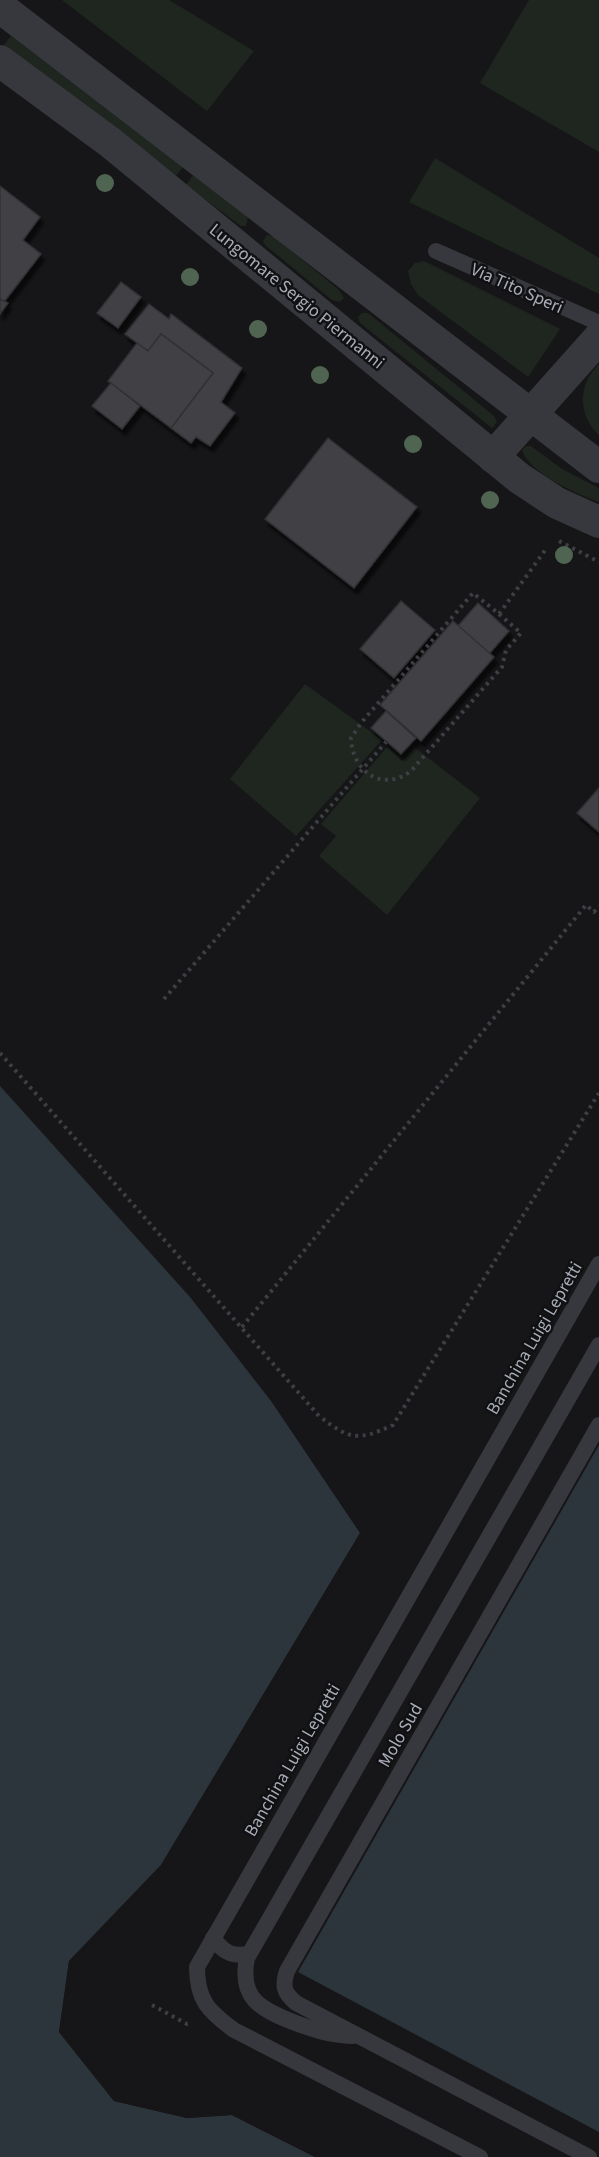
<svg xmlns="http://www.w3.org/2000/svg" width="599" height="2157" font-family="'Source Sans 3',sans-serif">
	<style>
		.green { fill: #1e261f }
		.water { fill: #2c353c }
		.pier { fill: #161618 }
		.building { fill: #404145; stroke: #303034; stroke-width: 1.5; filter: url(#shadow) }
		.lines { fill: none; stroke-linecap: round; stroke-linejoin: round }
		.path { stroke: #3d3f44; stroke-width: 4; stroke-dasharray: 3 4.5; stroke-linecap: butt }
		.lane { stroke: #37383d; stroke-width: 16 }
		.street { stroke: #37383d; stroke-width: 32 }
		.tree { fill: #506452 }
		.labels { text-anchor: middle; stroke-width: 5; stroke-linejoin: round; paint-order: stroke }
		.street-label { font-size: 18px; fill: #a8adb8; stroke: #111113 }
	</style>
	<defs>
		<filter id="shadow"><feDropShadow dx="3.5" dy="6" stdDeviation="1.5" flood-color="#0009"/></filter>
	</defs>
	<rect width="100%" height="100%" fill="#161618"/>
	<g class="green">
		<polygon points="62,0 169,0 254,51 207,111"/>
		<polygon points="529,0 599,0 599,152 480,83"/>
		<polygon points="11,36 183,167 175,177 3,46"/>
		<polygon points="435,158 599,258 599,294 409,202"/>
		<polygon points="193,175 248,217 246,226 241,226 186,185"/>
		<polygon points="267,235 273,236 339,290 344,298 340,302 332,300 265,245 263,241"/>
		<polygon points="424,261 560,329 528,377 418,295 411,284 408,271 415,263"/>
		<polygon points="362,313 368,313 494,416 497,422 492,428 360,323 358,317"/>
		<path d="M 599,364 L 599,435 C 577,415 578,384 599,364 Z"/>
		<path d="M 526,446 L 531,446 L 562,469 L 599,488 L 599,502 C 577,494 530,474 522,450 Z"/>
		<polygon points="305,684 382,740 296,836 230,779"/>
		<polygon points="387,747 402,761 414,747 480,798 387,915 319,856 336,836 321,824"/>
	</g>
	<g class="water">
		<polygon points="0,1086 190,1297 271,1401 360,1533 161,1865 69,1961 59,2032 114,2101 187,2118 232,2115 315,2157 0,2157"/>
		<polygon points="599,1445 599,2132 298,1972"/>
	</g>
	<polygon class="pier" points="362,1530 363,1534 164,1867 72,1963 62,2031 116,2098 187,2115 233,2112 318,2157 315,2157 232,2115 187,2118 114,2101 59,2032 69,1961 161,1865"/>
	<g class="building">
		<polygon points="0,186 40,217 23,240 41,254 4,302 0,299"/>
		<polygon points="121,282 141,297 118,328 97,313"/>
		<polygon points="0,299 8,303 0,314"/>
		<polygon points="149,304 169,319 171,314 242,368 221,402 235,413 210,446 196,437 191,443 171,428 213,373 161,334 148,351 125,334"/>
		<polygon points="161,334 213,373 171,428 108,381 137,343 148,351"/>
		<polygon points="111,383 140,406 122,429 92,406"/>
		<polygon points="328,438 417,507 354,588 265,519"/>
		<polygon points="401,601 435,630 394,678 360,649"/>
		<polygon points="478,603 509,631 489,654 458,626"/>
		<polygon points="453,621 494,657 421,741 380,705"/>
		<polygon points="386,711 416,738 401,754 371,728"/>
		<polygon points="599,788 599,832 577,813"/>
	</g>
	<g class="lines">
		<g class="path">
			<polyline points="559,541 599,562"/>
			<path d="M 499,614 L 521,633 L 506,650 L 502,667 L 411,771 C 382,793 352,771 351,738 L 361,723 L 473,593 L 499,614 L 546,549"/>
			<polyline points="164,999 386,742"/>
			<path d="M 0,1053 L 319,1416 C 349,1439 357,1442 393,1425 L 599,1093"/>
			<polyline points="242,1327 586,905 594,912 599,906"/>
			<polyline points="152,2005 187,2024 191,2023"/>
		</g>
		<g class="lane">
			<polyline points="436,251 599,323"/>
			<path d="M 213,1938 C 223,1952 232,1957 249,1954"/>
			<path d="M 353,2036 C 330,2035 314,2030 293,2022 C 260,2009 239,1998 247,1958 L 599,1345"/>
			<path d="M 480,2157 L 234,2030 C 208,2011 197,2000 197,1967 L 599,1264"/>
			<path d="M 589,2157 L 296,2003 C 284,1993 282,1986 287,1971 L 599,1425"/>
		</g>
		<g class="street">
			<polyline points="0,7 599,467"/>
			<polyline points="0,61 111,143 519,478 557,503 599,522"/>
			<polyline points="493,457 599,338"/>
		</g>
	</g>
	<g class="tree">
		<circle cx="105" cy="183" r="9"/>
		<circle cx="190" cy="277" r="9"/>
		<circle cx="258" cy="329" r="9"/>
		<circle cx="320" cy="375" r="9"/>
		<circle cx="413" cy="444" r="9"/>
		<circle cx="490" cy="500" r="9"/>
		<circle cx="564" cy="555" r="9"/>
	</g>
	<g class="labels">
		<g class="street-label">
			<text transform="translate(517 288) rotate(24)" y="6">Via Tito Speri</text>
			<text transform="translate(297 296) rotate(39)" y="6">Lungomare Sergio Piermanni</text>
			<text transform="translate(534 1338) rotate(-60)" y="6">Banchina Luigi Lepretti</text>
			<text transform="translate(400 1735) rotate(-60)" y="6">Molo Sud</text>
			<text transform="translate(292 1760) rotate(-60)" y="6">Banchina Luigi Lepretti</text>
		</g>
	</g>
</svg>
